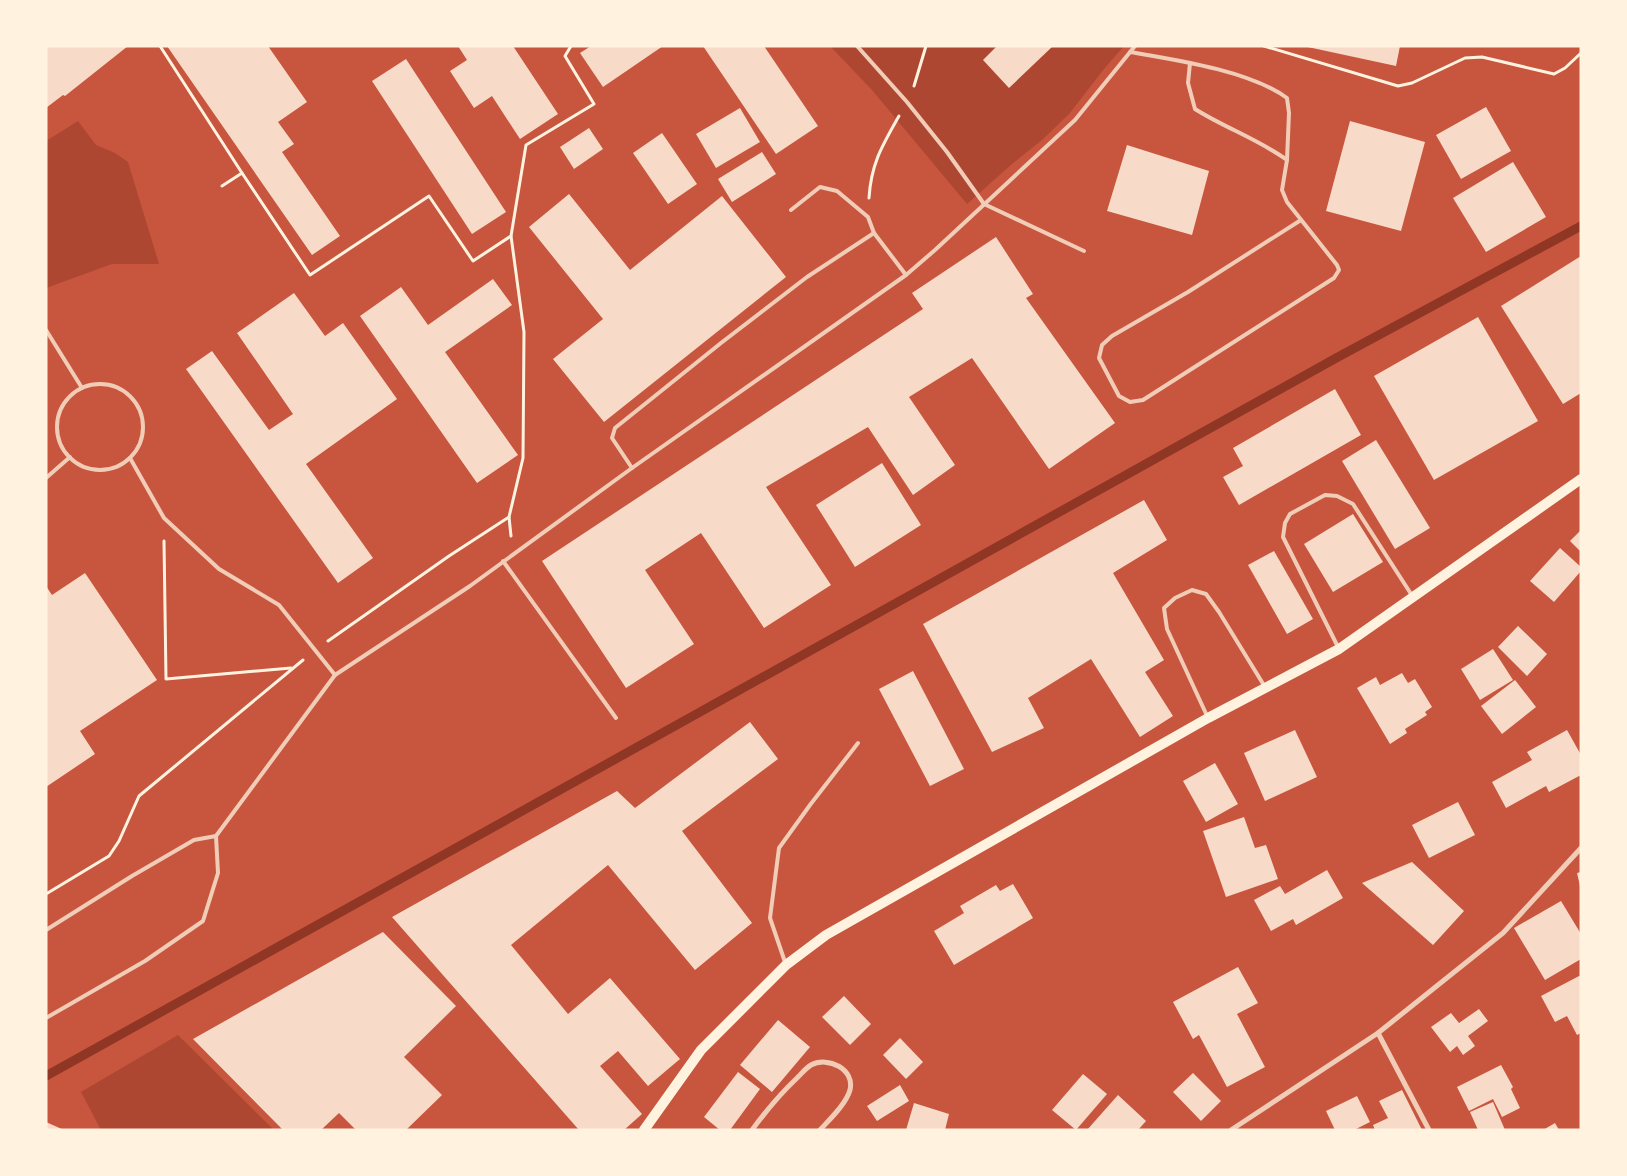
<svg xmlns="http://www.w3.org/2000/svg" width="1627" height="1176" font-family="Lato,sans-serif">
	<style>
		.green { fill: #ae4732 }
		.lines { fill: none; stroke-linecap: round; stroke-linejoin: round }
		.stream { stroke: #8f3625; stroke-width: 9 }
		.building { fill: #f7dbc8 }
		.path { stroke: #fff3e0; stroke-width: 3 }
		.service { stroke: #f1ccb7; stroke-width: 4 }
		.minor { stroke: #f1ccb7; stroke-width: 5 }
		.secondary { stroke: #fff3e0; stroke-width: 10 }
	</style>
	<rect width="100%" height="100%" fill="#c8553d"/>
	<g class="green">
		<polygon points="830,46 1124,46 1104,69 1069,114 1042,140 1012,164 967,204 872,90"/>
		<polygon points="78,121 96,145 115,153 128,162 159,264 112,264 46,288 46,141"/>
		<polygon points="178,1035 274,1130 101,1130 81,1092"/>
	</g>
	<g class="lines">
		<polyline class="stream" points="46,1076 1338,357 1581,226"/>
	</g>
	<g class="building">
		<polygon points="46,46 128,46 65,96 63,95 46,108"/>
		<polygon points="167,46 268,46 307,102 278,122 294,144 282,152 340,236 312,255"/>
		<polygon points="458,46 513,46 558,114 520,139 492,96 474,108 450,71 467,60"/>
		<polygon points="591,46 663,46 603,87 580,53"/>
		<polygon points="703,46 764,46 818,126 776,154"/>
		<polygon points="997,46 1053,46 1009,88 983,60"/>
		<polygon points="1303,46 1400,46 1396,66"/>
		<polygon points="406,59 506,212 472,234 372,81"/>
		<polygon points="1486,107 1511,151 1461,179 1436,135"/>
		<polygon points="740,108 760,142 716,168 696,134"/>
		<polygon points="1350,121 1425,142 1401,231 1326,211"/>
		<polygon points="589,128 603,149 574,169 560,147"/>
		<polygon points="662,133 697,184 668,204 633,153"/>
		<polygon points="1127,145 1209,171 1192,235 1107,211"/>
		<polygon points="762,152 776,174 732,202 718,179"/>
		<polygon points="1513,162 1546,217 1486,252 1453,198"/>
		<polygon points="569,194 630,270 722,196 786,277 604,422 553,359 603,319 529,227"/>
		<polygon points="996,237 1033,294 1026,298 1115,423 1049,469 972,358 909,397 955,465 913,495 868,427 766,487 831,585 764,628 701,533 645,570 694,644 626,688 542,561 923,309 912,293"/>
		<polygon points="1581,256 1581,393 1563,404 1501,306"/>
		<polygon points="493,279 512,305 445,352 518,455 477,483 360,316 401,287 428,325"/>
		<polygon points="294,293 325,336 343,323 397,399 306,464 373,558 338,583 186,369 212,351 269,430 293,414 237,333"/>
		<polygon points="1478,317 1538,421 1434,480 1374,376"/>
		<polygon points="1335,389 1361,435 1239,505 1223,477 1243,466 1233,448"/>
		<polygon points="1376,440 1430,528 1395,549 1342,461"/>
		<polygon points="882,463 921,525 855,567 816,505"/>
		<polygon points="1144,500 1167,540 1113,573 1164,660 1145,672 1173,716 1140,737 1091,659 1028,698 1044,728 992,752 923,624"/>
		<polygon points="1353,514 1383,562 1333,592 1304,544"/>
		<polygon points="1581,530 1581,552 1570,541"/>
		<polygon points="1560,548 1581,567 1581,571 1554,602 1530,581"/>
		<polygon points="1274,551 1313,619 1287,634 1248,565"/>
		<polygon points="85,573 157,680 80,731 95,754 46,787 46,586 52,595"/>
		<polygon points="1518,626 1547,654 1527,676 1498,647"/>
		<polygon points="1493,649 1513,680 1480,700 1461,669"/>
		<polygon points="913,671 964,769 930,786 879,689"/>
		<polygon points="1402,673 1408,683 1415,679 1432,707 1425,712 1427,715 1405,729 1407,733 1390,744 1357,688 1376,677 1380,685"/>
		<polygon points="1515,680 1536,707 1502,734 1481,706"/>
		<polygon points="750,722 778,759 682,831 752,923 695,970 608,865 511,945 568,1014 610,978 680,1059 648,1086 618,1051 600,1066 642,1114 624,1130 579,1130 392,917 617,791 635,808"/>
		<polygon points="1295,730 1317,777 1265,801 1244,753"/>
		<polygon points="1567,730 1581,755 1581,775 1549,792 1546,786 1506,808 1492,782 1532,760 1527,752"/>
		<polygon points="1215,763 1238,804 1206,822 1183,781"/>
		<polygon points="1458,802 1475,835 1429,858 1412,825"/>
		<polygon points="1244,817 1255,848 1266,845 1278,879 1226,897 1203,831"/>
		<polygon points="1412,862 1464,911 1433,945 1362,883"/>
		<polygon points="1327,870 1343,898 1296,925 1293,919 1271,931 1254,900 1280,886 1285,894"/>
		<polygon points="1581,872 1581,885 1580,886 1577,873"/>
		<polygon points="1013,884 1033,918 954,965 934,931 964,913 960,906 996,885 1000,891"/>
		<polygon points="1561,901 1581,934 1581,959 1545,980 1514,928"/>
		<polygon points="383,932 456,1006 404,1057 442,1095 406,1130 356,1130 339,1113 321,1130 283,1130 193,1039"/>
		<polygon points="1238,967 1258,1003 1237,1014 1265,1067 1227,1087 1199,1035 1193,1039 1173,1002"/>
		<polygon points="1581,975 1581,1033 1577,1035 1567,1016 1555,1022 1541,996"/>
		<polygon points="844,996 871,1024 850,1045 822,1017"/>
		<polygon points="1479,1009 1488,1021 1468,1036 1475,1046 1463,1055 1457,1046 1450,1052 1431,1027 1451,1013 1459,1023"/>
		<polygon points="778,1020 810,1047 772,1092 740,1065"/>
		<polygon points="900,1038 923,1062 906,1079 883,1055"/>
		<polygon points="1501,1065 1513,1087 1511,1089 1520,1108 1502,1117 1493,1099 1469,1111 1457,1087"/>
		<polygon points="738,1072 760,1089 730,1130 720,1130 704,1117"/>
		<polygon points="1193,1073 1221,1101 1201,1121 1173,1092"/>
		<polygon points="1083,1074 1107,1094 1076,1130 1052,1110"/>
		<polygon points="900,1085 909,1101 877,1121 867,1106"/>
		<polygon points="1402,1090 1422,1130 1375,1130 1373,1125 1388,1118 1379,1101"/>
		<polygon points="1118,1095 1146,1121 1138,1130 1087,1130"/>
		<polygon points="1357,1096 1370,1122 1354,1130 1335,1130 1326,1111"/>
		<polygon points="1493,1102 1505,1130 1478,1130 1470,1112"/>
		<polygon points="914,1103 949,1114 945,1130 906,1130"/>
		<polygon points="46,1122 64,1130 46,1130"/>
		<polygon points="1555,1123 1559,1130 1543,1130"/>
	</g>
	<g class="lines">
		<g class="path">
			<polyline points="160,46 242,173"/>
			<polyline points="1264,46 1398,86 1412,83 1465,58 1482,57 1554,74 1565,68 1581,53"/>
			<polyline points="914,86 926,46"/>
			<polyline points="222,186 242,173 310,275 429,196 473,261 511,236"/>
			<path d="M 869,198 C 871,164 882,146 899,116"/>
			<polyline points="511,536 509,517 523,458 524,332 511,236 526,145 594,104 565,56 571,46"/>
			<polyline points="164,541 166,679 291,668"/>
			<polyline points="328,641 449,556 509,517"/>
			<polyline points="46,894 109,856 119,841 139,796 303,660"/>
		</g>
		<g class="service">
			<polyline points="857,46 907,102 947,152 984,204 1084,251"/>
			<path d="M 1130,52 C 1177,60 1250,71 1287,98 L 1289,113 L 1287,160 L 1282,190 L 1287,202 L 1337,265 L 1339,270 L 1334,278 L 1143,400 L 1130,402 L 1119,396 L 1099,358 L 1102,345 L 1112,336 L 1188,292 L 1301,220"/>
			<path d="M 1190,63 L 1188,83 L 1195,109 C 1225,128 1258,139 1287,160"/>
			<polyline points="791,210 820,187 837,191 868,217 874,233 906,275"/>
			<polyline points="46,330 82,388"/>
			<circle cx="100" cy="427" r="43"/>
			<polyline points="130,458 164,518 219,569 279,605 335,675"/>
			<polyline points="632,468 612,438 615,428 721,343 807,277 874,233"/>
			<polyline points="46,478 70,457"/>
			<polyline points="503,561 616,718"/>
			<polyline points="1338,647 1283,537 1285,523 1290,514 1325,495 1337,496 1353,504 1413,597"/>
			<polyline points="1208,718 1167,629 1164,608 1175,598 1192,590 1206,594 1219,612 1265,687"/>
			<polyline points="46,930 132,876 194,840 216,836"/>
			<polyline points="786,965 770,918 779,848 810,805 858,743"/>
			<polyline points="46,1018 145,961 203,921 218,873 216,836 335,675 470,586 632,468 906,275 935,250 1075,120 1135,46"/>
		</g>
		<g class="minor">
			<polyline points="1378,1033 1429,1130"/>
			<path d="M 752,1130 C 766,1111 780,1094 797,1078 C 801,1074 806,1068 811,1065 C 828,1056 855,1069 850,1090 C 846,1104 830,1119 820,1130"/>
			<polyline points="1231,1130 1378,1033 1503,933 1581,848"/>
		</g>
		<polyline class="secondary" points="644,1130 701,1050 786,965 826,935 1208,718 1339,649 1581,479"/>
	</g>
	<rect width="1627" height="1176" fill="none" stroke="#fff3e0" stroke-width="95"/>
</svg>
